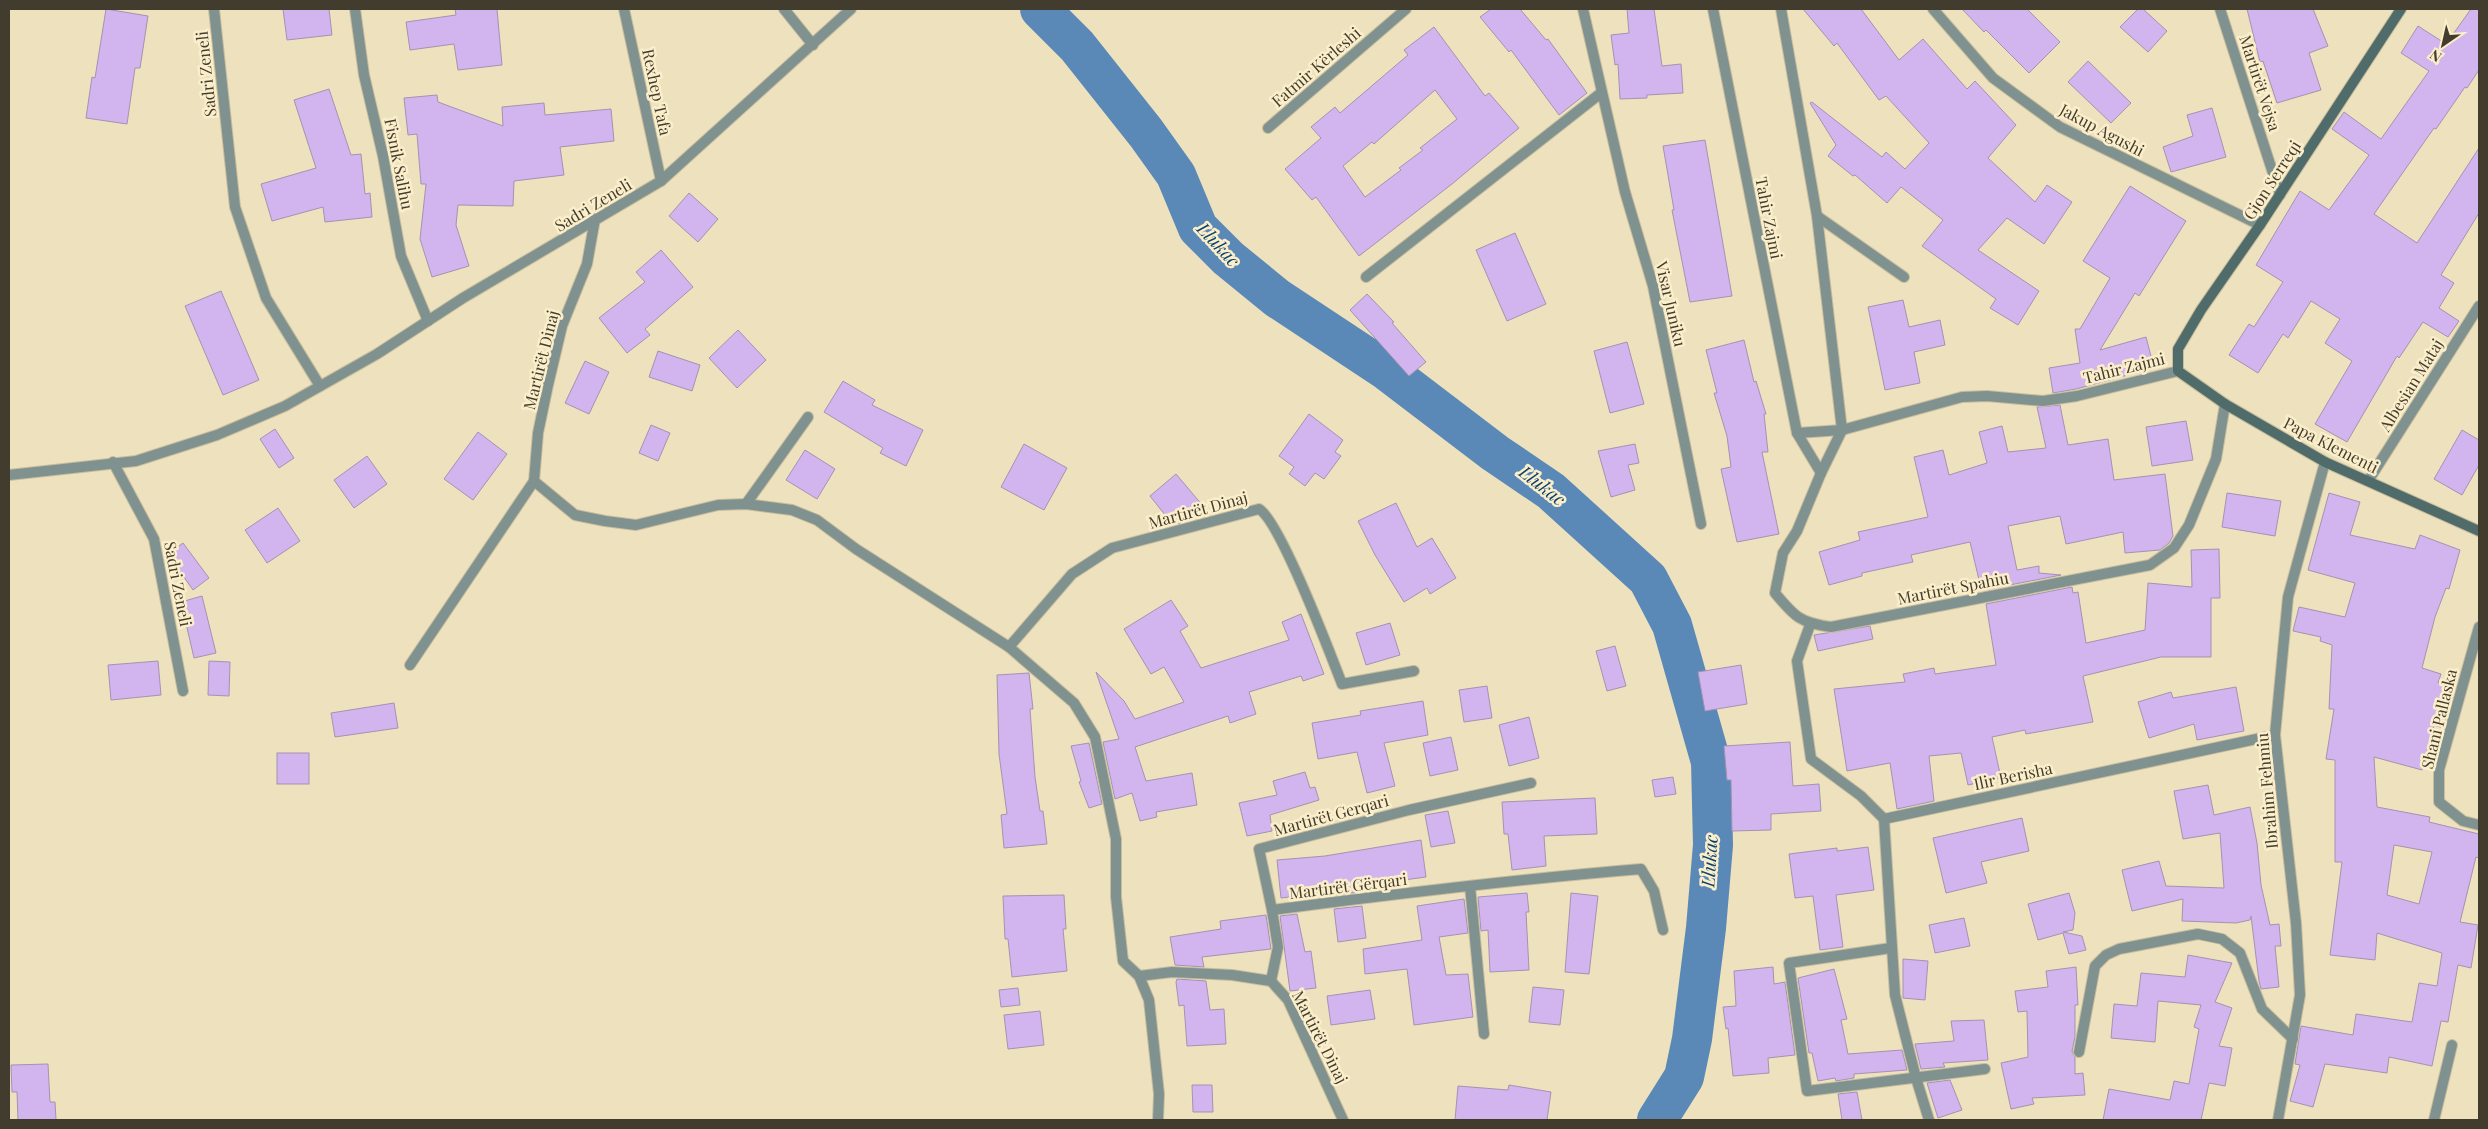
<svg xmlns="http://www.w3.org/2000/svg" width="2488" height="1129" font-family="'Playfair Display',serif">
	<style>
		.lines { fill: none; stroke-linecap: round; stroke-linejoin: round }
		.river { stroke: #5a89b7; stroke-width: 40 }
		.building { fill: #d2b4ee; stroke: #a393b2; fill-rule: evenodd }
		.street-casing { stroke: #c8bd9e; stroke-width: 12 }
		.secondary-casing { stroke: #c8bd9e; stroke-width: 12 }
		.street { stroke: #7f9290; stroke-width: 10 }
		.secondary { stroke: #506c6a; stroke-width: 10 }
		.labels { text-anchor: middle; stroke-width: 5; stroke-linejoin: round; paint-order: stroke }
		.street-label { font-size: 16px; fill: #423c2e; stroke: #fbeeca }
		.water-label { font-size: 18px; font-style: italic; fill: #0a416e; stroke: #fbeeca }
	</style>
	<rect width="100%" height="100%" fill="#eee1bd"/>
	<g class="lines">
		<polyline class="river" points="1040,9 1077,46 1146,133 1176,175 1198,228 1228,258 1277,298 1386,370 1495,453 1551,491 1648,579 1672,625 1711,762 1713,845 1706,928 1692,1039 1684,1077 1657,1120"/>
	</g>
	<g class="building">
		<polygon points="106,9 148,16 140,68 135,68 127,124 86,118 92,77 95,78"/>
		<polygon points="283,9 329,9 332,35 287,40"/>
		<polygon points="455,9 497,9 502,65 458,70 454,44 410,50 406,22 456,15"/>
		<polygon points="1491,9 1520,9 1546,40 1548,39 1587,93 1559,115 1511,50 1509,52 1480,17"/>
		<polygon points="1627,9 1654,9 1662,66 1681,64 1683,93 1647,95 1647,98 1620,99 1618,64 1615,65 1611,35 1629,33"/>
		<polygon points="1803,9 1861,9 1899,60 1923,39 1967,89 1975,81 2016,125 1988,158 2035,202 2047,185 2072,202 2044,244 2007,218 1978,250 2039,291 2018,325 1990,308 1996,299 1922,246 1943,220 1901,187 1887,203 1855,175 1853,176 1828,156 1836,145 1810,103 1812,102 1882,157 1886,152 1905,169 1929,143 1886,96 1879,100 1837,43 1834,46"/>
		<polygon points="1962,9 2027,9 2060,42 2029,73 1986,30 1984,32"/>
		<polygon points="2138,9 2143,9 2167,31 2148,52 2120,27"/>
		<polygon points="2247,9 2313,9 2328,46 2309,53 2321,90 2277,103 2263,61 2260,62"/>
		<polygon points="2471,9 2479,9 2479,70 2467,88 2465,87 2436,129 2434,128 2374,214 2417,243 2479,148 2479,213 2441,275 2454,283 2439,308 2459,321 2448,337 2423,322 2399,358 2397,356 2347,442 2315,424 2352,361 2325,343 2340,319 2311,301 2288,338 2283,334 2258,373 2229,355 2249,324 2254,327 2283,282 2256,265 2300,191 2329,210 2369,155 2332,129 2344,112 2381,139 2429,71 2401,53 2418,26 2446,44"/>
		<path d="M 1434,27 L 1485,96 L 1489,93 L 1519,128 L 1452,184 L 1359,256 L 1316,197 L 1312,200 L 1285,169 L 1321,138 L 1311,127 L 1335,107 L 1340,113 L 1408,55 L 1404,50 ZM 1435,90 L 1457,119 L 1420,148 L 1423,150 L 1399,168 L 1401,170 L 1365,197 L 1343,166 L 1372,142 L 1374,144 Z"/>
		<polygon points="2088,61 2131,103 2111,123 2068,82"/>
		<polygon points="329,89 351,155 361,154 365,194 370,193 372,217 325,222 323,207 272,221 261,184 316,168 294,100"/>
		<polygon points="437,95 438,102 503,126 502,107 544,103 545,115 611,109 614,141 560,147 564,175 514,181 513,206 458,205 456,225 469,266 432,277 420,239 426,184 421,184 417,134 408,135 404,98"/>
		<polygon points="2212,108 2226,157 2171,172 2163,147 2193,136 2187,115"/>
		<polygon points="1705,140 1732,296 1690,302 1672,210 1674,210 1663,146"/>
		<polygon points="2130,186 2186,221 2139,296 2135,293 2100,350 2146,337 2154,368 2076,389 2053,393 2049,368 2080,363 2075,329 2080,329 2110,278 2083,261"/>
		<polygon points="689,193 718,219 698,242 669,216"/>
		<polygon points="1515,233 1546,304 1507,321 1476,250"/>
		<polygon points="661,250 693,287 645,329 650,335 627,353 599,318 645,282 636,272"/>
		<polygon points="221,291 259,380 223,395 185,306"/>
		<polygon points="1367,294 1394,322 1392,323 1426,362 1409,376 1350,310"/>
		<polygon points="1903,300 1909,327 1940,320 1945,345 1914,352 1920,383 1885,390 1868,307"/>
		<polygon points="738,330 766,360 737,388 709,358"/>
		<polygon points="1744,340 1754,382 1756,381 1766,414 1764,414 1768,452 1762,452 1779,534 1737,542 1721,469 1731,467 1727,436 1714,393 1717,393 1706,350"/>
		<polygon points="1627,342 1644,404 1610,413 1594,351"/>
		<polygon points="658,351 700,365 692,391 649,377"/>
		<polygon points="585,361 609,372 589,414 565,403"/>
		<polygon points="843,381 875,400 872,405 923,430 906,466 880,453 883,448 824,412"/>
		<polygon points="2060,405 2068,445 2108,439 2114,480 2165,474 2173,536 2169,543 2160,550 2125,553 2123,532 2066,544 2060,516 2008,526 2017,570 2039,566 2039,573 2061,575 1984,590 1982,584 1980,584 1970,542 1911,555 1913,562 1862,573 1862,576 1829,585 1819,552 1860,540 1858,532 1928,517 1914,457 1943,450 1949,475 1987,463 1979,432 2002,426 2008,452 2046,448 2037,407"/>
		<polygon points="1309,414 1343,440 1335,452 1341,456 1324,479 1315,473 1305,486 1289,474 1294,467 1279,456"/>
		<polygon points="2186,421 2193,460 2152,466 2146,427"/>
		<polygon points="651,425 670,433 658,461 639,453"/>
		<polygon points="275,429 294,458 279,468 260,439"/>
		<polygon points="2462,430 2479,440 2479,465 2462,495 2434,479"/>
		<polygon points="478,432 507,454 473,500 444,479"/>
		<polygon points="1024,444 1067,468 1044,510 1001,487"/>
		<polygon points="1635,444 1639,463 1628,465 1635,490 1611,497 1598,451"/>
		<polygon points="805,450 835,469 817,499 786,480"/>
		<polygon points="367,456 387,484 354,508 334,480"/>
		<polygon points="1176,474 1203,506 1183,522 1173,525 1150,496"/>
		<polygon points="2227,493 2281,501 2275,536 2222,527"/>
		<path d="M 2329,493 L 2360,502 L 2350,535 L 2415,549 L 2420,535 L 2460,550 L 2449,589 L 2446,588 L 2435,617 L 2422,668 L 2441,674 L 2438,683 L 2455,688 L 2443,728 L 2434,725 L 2422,770 L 2374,757 L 2377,807 L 2430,817 L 2429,822 L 2479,834 L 2479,858 L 2476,857 L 2460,922 L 2478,925 L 2471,968 L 2458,965 L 2448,1022 L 2441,1021 L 2432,1066 L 2389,1057 L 2387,1073 L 2325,1064 L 2313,1107 L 2290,1101 L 2300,1065 L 2295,1064 L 2301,1026 L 2353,1035 L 2356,1014 L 2412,1022 L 2419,983 L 2437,986 L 2442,953 L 2377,933 L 2375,960 L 2330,955 L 2342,862 L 2335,862 L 2335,760 L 2326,759 L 2334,709 L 2329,709 L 2332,645 L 2320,641 L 2321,637 L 2293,631 L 2299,607 L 2345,617 L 2355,583 L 2308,570 ZM 2394,845 L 2432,852 L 2419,904 L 2387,895 Z"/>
		<polygon points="1396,503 1417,547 1432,538 1456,578 1430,594 1427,588 1404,602 1375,555 1358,521"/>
		<polygon points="278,508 300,541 267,563 245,530"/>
		<polygon points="183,543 209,578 193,590 168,554"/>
		<polygon points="2219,549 2220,598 2211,598 2211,657 2161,657 2083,676 2093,722 2026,734 2025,730 1992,737 2001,778 1968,785 1961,753 1929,756 1934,801 1897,809 1890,763 1847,771 1834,689 1905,682 1903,674 1934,668 1935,674 1996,665 1986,604 2072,587 2073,593 2078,592 2086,643 2145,630 2148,583 2192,587 2191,550"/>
		<polygon points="202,596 216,653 194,658 181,602"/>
		<polygon points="1171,600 1188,626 1180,631 1201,668 1289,640 1282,622 1301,614 1324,674 1303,681 1301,676 1249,692 1256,714 1230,723 1228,716 1135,747 1146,781 1192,773 1197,805 1156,812 1157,817 1140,821 1132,793 1115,799 1103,742 1119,739 1096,672 1124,701 1135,719 1184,702 1164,667 1151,674 1124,629"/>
		<polygon points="1390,623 1400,655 1366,665 1356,633"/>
		<polygon points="1870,626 1873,639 1818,651 1814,635"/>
		<polygon points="1615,646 1626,686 1607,691 1596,651"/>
		<polygon points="158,661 161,695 111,700 108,665"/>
		<polygon points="209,661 230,662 229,696 208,695"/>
		<polygon points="1741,665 1747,704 1705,711 1698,672"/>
		<polygon points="1029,673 1033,709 1030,709 1035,777 1040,811 1043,811 1047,844 1004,848 1001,815 1007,814 999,754 997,675"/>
		<polygon points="1487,686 1492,718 1464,722 1459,690"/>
		<polygon points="2236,687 2244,731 2197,740 2194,724 2149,738 2138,702 2171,692 2173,698"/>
		<polygon points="1423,701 1428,735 1384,743 1395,786 1367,793 1357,752 1318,759 1312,723 1361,715 1360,711"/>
		<polygon points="394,703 398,728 335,737 331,713"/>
		<polygon points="1529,717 1539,758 1509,766 1499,725"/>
		<polygon points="1451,737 1458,770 1430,776 1423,743"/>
		<polygon points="1790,742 1793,786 1819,784 1821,811 1771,814 1771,830 1732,831 1731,780 1727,780 1724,746"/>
		<polygon points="1089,743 1102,804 1089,808 1079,782 1081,781 1071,746"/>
		<rect x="277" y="753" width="32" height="31"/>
		<polygon points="1305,772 1310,788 1315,787 1319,800 1270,815 1272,831 1247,836 1239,803 1277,795 1273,781"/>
		<polygon points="1673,777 1676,794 1655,797 1652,780"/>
		<polygon points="2208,785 2214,815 2250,807 2257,843 2261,885 2270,925 2279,924 2281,946 2275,946 2279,987 2261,989 2259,981 2251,916 2250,920 2236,923 2182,921 2183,899 2132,911 2122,870 2159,861 2166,886 2224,888 2220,833 2183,839 2174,791"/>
		<polygon points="1595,798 1597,834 1544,836 1546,866 1512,870 1508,834 1504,834 1502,802"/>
		<polygon points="1448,811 1455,843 1431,847 1425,815"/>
		<polygon points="2022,818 2029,851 1981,862 1987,883 1946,893 1933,838"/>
		<polygon points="1421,840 1426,877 1359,886 1360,892 1332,895 1332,892 1281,898 1277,860 1325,856"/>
		<polygon points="1868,847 1874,890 1836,895 1843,947 1820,950 1813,896 1795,898 1789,854 1837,848 1837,851"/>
		<polygon points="1527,893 1529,912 1526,912 1529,970 1490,972 1488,930 1481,931 1478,897"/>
		<polygon points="1571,893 1598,896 1589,974 1565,972"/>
		<polygon points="2069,893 2075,913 2073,930 2063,932 2082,936 2086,950 2069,954 2063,933 2038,940 2028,904"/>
		<polygon points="1064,895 1066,929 1063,929 1067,971 1012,977 1008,939 1005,939 1003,896"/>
		<polygon points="1464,899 1468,933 1439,937 1446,975 1468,974 1473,1017 1414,1025 1407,969 1365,974 1363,949 1422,940 1417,906"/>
		<polygon points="1362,906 1366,938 1338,942 1334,909"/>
		<polygon points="1297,914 1305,952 1311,951 1316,988 1290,991 1280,916"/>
		<polygon points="1266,915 1271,949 1202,957 1204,967 1175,965 1170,937 1221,929 1220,921"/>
		<polygon points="1964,918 1970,946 1935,953 1929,925"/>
		<polygon points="2188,955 2232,963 2215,1002 2232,1008 2219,1046 2232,1048 2225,1086 2209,1083 2201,1120 2103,1120 2109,1089 2170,1100 2174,1081 2189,1084 2199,1029 2194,1027 2201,1005 2158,1001 2155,1042 2111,1038 2114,1004 2137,1006 2141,973 2185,977"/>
		<polygon points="1903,959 1928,961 1925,1000 1903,998"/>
		<polygon points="1773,967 1774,984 1785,982 1795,1055 1768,1058 1769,1073 1733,1076 1728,1028 1726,1029 1723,1007 1736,1006 1734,971"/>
		<polygon points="2076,967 2078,1005 2075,1005 2075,1037 2072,1051 2075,1057 2075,1074 2083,1073 2085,1095 2032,1098 2034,1104 2011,1109 2001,1063 2028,1057 2027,1011 2018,1012 2015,991 2048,987 2046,971"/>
		<polygon points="1834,969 1847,1019 1841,1020 1848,1054 1902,1050 1907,1070 1854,1074 1854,1078 1836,1081 1835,1078 1818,1081 1812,1053 1809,1053 1798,978"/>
		<polygon points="1177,979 1206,981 1210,1010 1224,1009 1226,1044 1187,1046 1184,1005 1179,1006 1176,982"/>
		<polygon points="1533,987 1564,990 1560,1025 1529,1022"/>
		<polygon points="1018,988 1020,1005 1001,1007 999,990"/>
		<polygon points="1370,990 1375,1019 1331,1025 1327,996"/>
		<polygon points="1040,1011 1044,1045 1008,1049 1004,1015"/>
		<polygon points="1984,1020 1988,1060 1943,1063 1945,1067 1921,1069 1915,1044 1954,1041 1951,1021"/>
		<polygon points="48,1064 50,1102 55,1102 56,1120 18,1120 17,1092 12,1092 11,1065"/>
		<polygon points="1950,1080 1962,1110 1938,1118 1927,1083"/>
		<polygon points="1192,1085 1212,1085 1213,1112 1193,1112"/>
		<polygon points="1509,1085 1551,1092 1547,1120 1455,1120 1458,1086 1508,1090"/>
		<polygon points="1857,1092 1862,1120 1842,1120 1838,1094"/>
	</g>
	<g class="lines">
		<g class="street-casing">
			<g id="street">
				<polyline points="214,9 235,207 266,298 320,386"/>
				<polyline points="355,9 364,75 383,156 401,256 428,321"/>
				<polyline points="624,9 661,181"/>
				<polyline points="784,9 813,45"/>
				<polyline points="1583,9 1625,192 1653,286 1701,524"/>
				<polyline points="1713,9 1797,433 1821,473"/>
				<path d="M 1781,9 L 1817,216 L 1842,430 L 1821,473 L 1797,531 L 1783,553 L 1775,593 C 1794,616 1800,623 1831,627 L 2150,565 L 2174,548 L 2189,525 L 2216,459 L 2225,404"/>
				<polyline points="1933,9 1993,78 2060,127 2260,225"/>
				<polyline points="2220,9 2280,195"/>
				<polyline points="1268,128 1406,9"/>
				<polyline points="1817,216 1904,277"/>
				<polyline points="595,219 587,264 562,326 548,385 538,433 534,481 575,515 605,521 636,525 718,505 746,504 792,510 817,520 856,549 1009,647 1074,703 1095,737 1116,839 1116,897 1123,961 1139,976 1149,1000 1159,1094 1158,1120"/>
				<polyline points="1366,277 1601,93"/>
				<polyline points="1797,433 1842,430 1962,397 1987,396 2043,401 2077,396 2178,371"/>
				<polyline points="113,462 154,539 183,691"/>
				<polyline points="9,475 136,461 217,435 285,406 377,354 463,298 661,181 851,9"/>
				<polyline points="2368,481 2479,306"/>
				<polyline points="746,504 808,417"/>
				<polyline points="1810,625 1797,661 1811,759 1861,796 1884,819"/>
				<polyline points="2479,627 2439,770 2439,802 2463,821 2479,825"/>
				<path d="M 1009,647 L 1072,574 L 1112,548 L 1259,509 C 1280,521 1330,653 1342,684 L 1414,671"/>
				<polyline points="410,665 534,481"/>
				<polyline points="1884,819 2275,735"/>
				<polyline points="1884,819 1895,995 1916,1078 1929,1120"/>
				<polyline points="1470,886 1484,1034"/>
				<polyline points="1272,910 1259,849 1409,810 1531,783"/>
				<polyline points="1891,948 1789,963 1807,1091 1985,1069"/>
				<polyline points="1139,976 1172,972 1232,975 1271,981 1288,1000 1343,1120"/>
				<path d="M 1271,981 L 1278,947 L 1272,910 C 1395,894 1518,879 1641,869 L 1654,891 L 1663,930"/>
				<polyline points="2079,1052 2095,966 2106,955 2119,949 2198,934 2222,939 2240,953 2262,1009 2293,1039"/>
				<polyline points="2278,1120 2300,995 2296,923 2275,735 2288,597 2325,462"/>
				<polyline points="2434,1120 2452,1045"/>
			</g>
		</g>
		<g class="secondary-casing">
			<polyline id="secondary" points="2401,9 2260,225 2201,310 2178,349 2178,371 2225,404 2325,462 2479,531"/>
		</g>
		<use href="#street" class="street"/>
		<use href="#secondary" class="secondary"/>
	</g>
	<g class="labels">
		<g class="street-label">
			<text transform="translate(1316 67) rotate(-41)" y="6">Fatmir Kërleshi</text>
			<text transform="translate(206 74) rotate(-96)" y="6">Sadri Zeneli</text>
			<text transform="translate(2260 83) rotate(72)" y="6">Martirët Vejsa</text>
			<text transform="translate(657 92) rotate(78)" y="6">Rexhep Tafa</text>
			<text transform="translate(2102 130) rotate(28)" y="6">Jakup Agushi</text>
			<text transform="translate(399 164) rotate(79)" y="6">Fisnik Salihu</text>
			<text transform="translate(2272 180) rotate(-57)" y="6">Gjon Serreqi</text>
			<text transform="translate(593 205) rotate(-31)" y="6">Sadri Zeneli</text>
			<text transform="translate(1769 218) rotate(79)" y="6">Tahir Zajmi</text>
			<text transform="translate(1671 304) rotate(77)" y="6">Visar Juniku</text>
			<text transform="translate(541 360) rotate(-76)" y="6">Martirët Dinaj</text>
			<text transform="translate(2124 368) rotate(-14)" y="6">Tahir Zajmi</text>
			<text transform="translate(2411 385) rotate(-58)" y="6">Albesian Mataj</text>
			<text transform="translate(2331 445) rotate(27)" y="6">Papa Klementi</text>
			<text transform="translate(1198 510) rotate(-15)" y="6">Martirët Dinaj</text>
			<text transform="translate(178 584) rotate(79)" y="6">Sadri Zeneli</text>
			<text transform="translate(1953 588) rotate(-11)" y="6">Martirët Spahiu</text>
			<text transform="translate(2439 719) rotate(-76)" y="6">Shani Pallaska</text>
			<text transform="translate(2013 776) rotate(-12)" y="6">Ilir Berisha</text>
			<text transform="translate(2267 791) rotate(-95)" y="6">Ibrahim Fehmiu</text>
			<text transform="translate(1331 815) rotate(-15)" y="6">Martirët Gerqari</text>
			<text transform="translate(1348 886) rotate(-7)" y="6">Martirët Gërqari</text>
			<text transform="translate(1320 1037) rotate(63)" y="6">Martirët Dinaj</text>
		</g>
		<g class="water-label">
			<text transform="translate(1218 245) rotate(47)" y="6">Llukac</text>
			<text transform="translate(1542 486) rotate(38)" y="6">Llukac</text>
			<text transform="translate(1710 861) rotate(-86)" y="6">Llukac</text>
		</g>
	</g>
	<rect width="2488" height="1129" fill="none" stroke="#423c2e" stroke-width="20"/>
	<g transform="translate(2443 45) rotate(214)" stroke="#fbeeca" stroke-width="4" paint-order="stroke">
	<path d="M0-4L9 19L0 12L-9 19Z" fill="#423c2e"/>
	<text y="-8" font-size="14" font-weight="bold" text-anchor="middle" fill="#423c2e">N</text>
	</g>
</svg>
